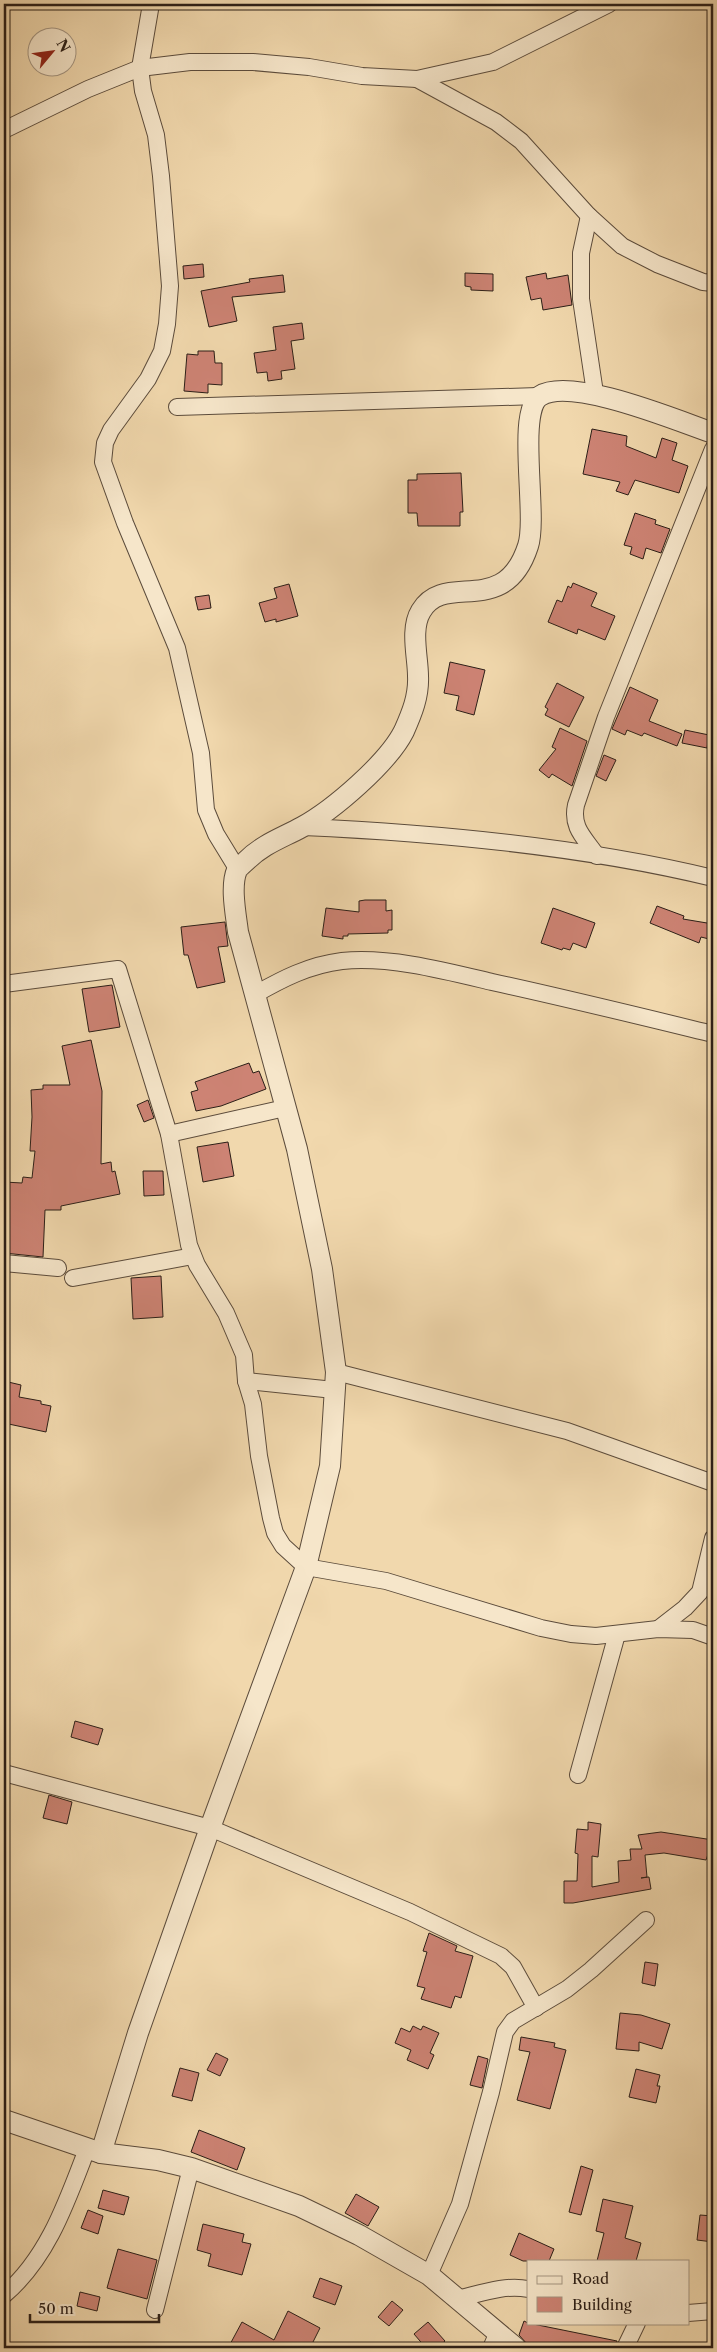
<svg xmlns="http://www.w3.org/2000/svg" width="717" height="2352" font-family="'Libre Caslon Text',serif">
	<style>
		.building { fill: #cd8374; stroke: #2b1e17 }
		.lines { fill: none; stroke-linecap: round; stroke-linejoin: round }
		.minor-casing { stroke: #5c4c3c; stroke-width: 18 }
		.tertiary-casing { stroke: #5c4c3c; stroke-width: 22 }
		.minor { stroke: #f6e6ca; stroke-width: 16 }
		.tertiary { stroke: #f6e6ca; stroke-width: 20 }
	</style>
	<rect width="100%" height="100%" fill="#f1d8ad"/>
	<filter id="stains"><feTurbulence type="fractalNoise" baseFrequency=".004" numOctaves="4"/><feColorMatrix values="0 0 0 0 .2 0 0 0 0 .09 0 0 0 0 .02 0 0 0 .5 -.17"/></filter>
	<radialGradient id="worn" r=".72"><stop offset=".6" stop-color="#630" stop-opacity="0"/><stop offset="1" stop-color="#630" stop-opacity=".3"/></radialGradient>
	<g class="building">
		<polygon points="203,264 204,277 184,279 183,266"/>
		<polygon points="465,273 493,274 493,291 471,290 471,287 465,286"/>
		<polygon points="546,273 547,279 568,275 572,305 543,310 541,298 531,300 526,277"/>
		<polygon points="283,275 285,292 232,297 237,321 209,327 201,291 250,282 249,279"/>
		<polygon points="302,323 304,339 291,341 295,369 281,371 282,379 268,381 267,372 257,373 254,353 276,350 273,327"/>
		<polygon points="198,351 214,351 215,363 222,363 222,385 208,384 208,393 184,391 187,354 198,355"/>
		<polygon points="592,429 627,436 626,446 656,458 662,438 677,443 672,460 688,466 679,493 635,480 628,495 616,491 620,482 583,474"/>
		<polygon points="461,473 463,512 460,512 460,526 418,526 417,513 408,513 408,480 417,480 417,474"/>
		<polygon points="635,513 656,520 655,524 670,529 661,553 646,548 643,559 630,554 632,547 624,545"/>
		<polygon points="573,583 597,593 591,606 615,616 605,640 578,629 577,634 548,622 557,600 562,602 568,586 571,588"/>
		<polygon points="289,584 298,616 276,622 276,619 265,622 259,603 277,598 274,588"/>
		<polygon points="209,595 211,608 198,610 195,597"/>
		<polygon points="450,662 485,670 474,715 456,710 459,696 444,693"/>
		<polygon points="557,683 584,697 569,727 545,715 548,709 545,707"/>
		<polygon points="630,687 658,700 649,721 682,734 677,746 644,733 642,736 627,730 625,735 612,729"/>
		<polygon points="560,728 587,741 572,786 552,774 549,778 539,770 556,749 552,747"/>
		<polygon points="685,730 709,735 707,748 682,743"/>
		<polygon points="604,755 616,760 606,781 596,776"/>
		<polygon points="365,900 386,900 386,911 392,910 392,930 388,930 388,933 348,934 348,936 343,936 343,939 322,936 326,908 359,912 359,901"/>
		<polygon points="657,906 684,916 683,919 713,924 713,940 701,937 699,943 650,923"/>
		<polygon points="553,908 595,923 586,948 573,943 570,950 563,948 562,950 541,943"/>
		<polygon points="225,922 228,946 218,947 225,982 197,988 188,955 184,955 181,927"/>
		<polygon points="112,985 120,1027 89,1032 82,989"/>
		<polygon points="91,1040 102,1091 101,1164 111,1162 112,1172 115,1171 120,1194 61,1206 61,1210 45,1210 43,1257 4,1253 4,1182 22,1183 23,1177 32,1178 35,1151 30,1151 32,1117 31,1090 43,1089 43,1085 70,1085 62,1046"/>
		<polygon points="249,1063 253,1073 259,1071 266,1089 221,1106 196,1111 191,1092 198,1090 195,1082"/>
		<polygon points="148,1100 154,1118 144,1122 137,1105"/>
		<polygon points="228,1142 234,1176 203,1182 197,1147"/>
		<polygon points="143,1171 163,1171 164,1195 144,1196"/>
		<polygon points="161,1276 163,1317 133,1319 131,1278"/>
		<polygon points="4,1381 21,1385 19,1397 41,1401 41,1404 51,1406 46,1432 4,1423"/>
		<polygon points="75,1721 103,1729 98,1745 71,1737"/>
		<polygon points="49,1795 72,1802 67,1824 43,1818"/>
		<polygon points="588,1822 601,1824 598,1857 592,1856 592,1887 619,1882 618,1861 631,1860 630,1849 642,1849 638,1835 661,1832 713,1840 706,1860 664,1853 645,1855 647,1877 641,1878 649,1877 651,1889 573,1903 564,1903 564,1881 577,1881 578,1854 575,1853 577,1829 588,1830"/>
		<polygon points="429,1933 457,1946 455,1951 473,1956 461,1998 455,1996 451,2008 421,1999 425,1988 417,1986 427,1952 423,1951"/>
		<polygon points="645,1962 658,1964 655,1986 642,1983"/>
		<polygon points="620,2013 641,2015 670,2024 662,2049 639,2042 639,2051 616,2049"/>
		<polygon points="413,2026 421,2030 423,2026 439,2033 430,2053 434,2055 428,2069 407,2060 411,2050 395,2043 401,2028 410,2032"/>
		<polygon points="521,2037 555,2043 554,2047 566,2050 550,2109 517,2100 530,2052 519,2050"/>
		<polygon points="216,2053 228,2059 220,2076 207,2070"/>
		<polygon points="478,2056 488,2059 482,2088 470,2085"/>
		<polygon points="180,2068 199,2073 192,2101 172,2096"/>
		<polygon points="636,2069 660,2075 657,2086 660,2086 656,2103 629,2097"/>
		<polygon points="199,2130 245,2148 237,2170 191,2152"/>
		<polygon points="581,2166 593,2170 581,2215 569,2212"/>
		<polygon points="103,2190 129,2197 124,2215 98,2208"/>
		<polygon points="356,2194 379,2207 368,2226 345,2213"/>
		<polygon points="603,2199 633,2206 625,2238 641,2243 636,2261 597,2261 604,2233 596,2231"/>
		<polygon points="88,2210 103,2216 98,2234 81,2228"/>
		<polygon points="700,2215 713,2216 713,2242 697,2240"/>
		<polygon points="203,2224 244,2234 242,2242 251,2244 242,2275 208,2266 211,2254 197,2250"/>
		<polygon points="519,2233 554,2249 549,2261 523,2261 510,2255"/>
		<polygon points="118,2249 157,2260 147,2299 107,2288"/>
		<polygon points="320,2278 342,2286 335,2305 313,2297"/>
		<polygon points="80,2292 100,2297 97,2311 77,2306"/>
		<polygon points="392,2301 403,2310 389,2326 378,2317"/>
		<polygon points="288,2311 320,2328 310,2348 228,2348 242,2322 274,2340"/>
		<polygon points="524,2321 528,2323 617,2341 615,2348 528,2348 527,2344 519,2335"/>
		<polygon points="428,2322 445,2341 437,2348 426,2348 414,2334"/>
	</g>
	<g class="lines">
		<g class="minor-casing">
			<g id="minor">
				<polyline points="151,4 140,68 143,91 156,135 161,176 170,286 167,324 162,351 148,379 111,430 105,443 103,462 125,523 177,648 201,753 206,810 216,834 238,870"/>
				<polyline points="417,79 496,122 521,141 589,216 622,246 657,264 703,282 713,283"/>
				<polyline points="4,130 88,89 140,68 190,62 253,62 309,67 362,76 417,79 493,62 609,4"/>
				<polyline points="589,216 581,253 581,299 595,393"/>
				<polyline points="177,407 538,396"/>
				<path d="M 303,827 C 438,833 581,846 713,878"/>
				<path d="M 597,856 C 585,838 571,828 576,805 L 606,717 L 713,449"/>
				<polyline points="4,984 118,969 169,1134 189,1245 197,1265 226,1313 244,1355 246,1381 253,1404 259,1456 271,1518 275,1533 283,1546 306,1567 386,1581 541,1628 571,1634 596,1636 658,1629 693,1630 713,1637"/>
				<path d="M 254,995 C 282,979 309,965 342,961 C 389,956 446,971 492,982 C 566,998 639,1016 713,1034"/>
				<polyline points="169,1134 285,1108"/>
				<polyline points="4,1263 58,1268"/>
				<polyline points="73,1278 193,1256"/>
				<polyline points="336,1372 567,1431 713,1483"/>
				<polyline points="246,1381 334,1390"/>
				<polyline points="658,1629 685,1608 700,1592 713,1538"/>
				<polyline points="4,1773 210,1828 410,1912 501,1956 513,1967 536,2008"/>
				<polyline points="578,1775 617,1634"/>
				<polyline points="429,2275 460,2204 491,2092 505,2032 513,2021 567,1989 591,1970 646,1920"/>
				<path d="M 4,2295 C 48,2258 67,2201 87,2149"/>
				<path d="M 457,2299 C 479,2294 505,2284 528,2289"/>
				<polyline points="155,2310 191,2168"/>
				<polyline points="688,2313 713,2311"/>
				<polyline points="491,2348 498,2332"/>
				<polyline points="625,2348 637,2323"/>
			</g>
		</g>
		<g class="tertiary-casing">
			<g id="tertiary">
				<polyline points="4,2120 101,2153 158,2160 191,2168 299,2206 359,2235 429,2275 516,2348"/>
				<path d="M 101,2153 L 138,2033 L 210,1828 L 306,1567 L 330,1466 L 336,1372 L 322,1269 L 297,1149 L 238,932 C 236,915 230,886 237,870 C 239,867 244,863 246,861 C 263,844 282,838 302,827 C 333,810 388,763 404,731 C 412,713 419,696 418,676 C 418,657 410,629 421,611 C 445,570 504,620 528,546 C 538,516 516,411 540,396 C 571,376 678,421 713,433"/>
			</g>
		</g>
		<use href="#minor" class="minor"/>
		<use href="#tertiary" class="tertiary"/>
	</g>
	<rect width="717" height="2352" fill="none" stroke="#f1d8ad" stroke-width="20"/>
	<rect x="5" y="5" width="707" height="2342" fill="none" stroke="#2b1e17" stroke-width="2.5"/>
	<rect x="10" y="10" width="697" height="2332" fill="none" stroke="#2b1e17"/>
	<rect x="527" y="2260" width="162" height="65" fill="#f6e6ca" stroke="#a59682"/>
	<rect x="537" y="2276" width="25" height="8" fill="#f6e6ca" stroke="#a59682"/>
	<text x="572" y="2284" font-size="15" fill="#2b1e17">Road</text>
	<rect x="537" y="2297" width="25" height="15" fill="#cd8374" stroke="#a59682"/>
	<text x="572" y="2310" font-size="15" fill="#2b1e17">Building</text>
	<g transform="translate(52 52) rotate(61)"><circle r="24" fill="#f6e6ca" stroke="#a59682"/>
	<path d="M0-4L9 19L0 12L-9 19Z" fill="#8f2418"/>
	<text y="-8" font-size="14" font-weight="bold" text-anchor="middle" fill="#2b1e17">N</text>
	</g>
	<path d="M30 2314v8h129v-8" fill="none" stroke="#2b1e17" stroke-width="2.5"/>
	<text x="38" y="2314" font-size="15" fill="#2b1e17" stroke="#f6e6ca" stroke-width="4" paint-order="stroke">50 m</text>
	<rect width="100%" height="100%" filter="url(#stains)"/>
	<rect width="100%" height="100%" fill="url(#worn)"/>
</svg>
